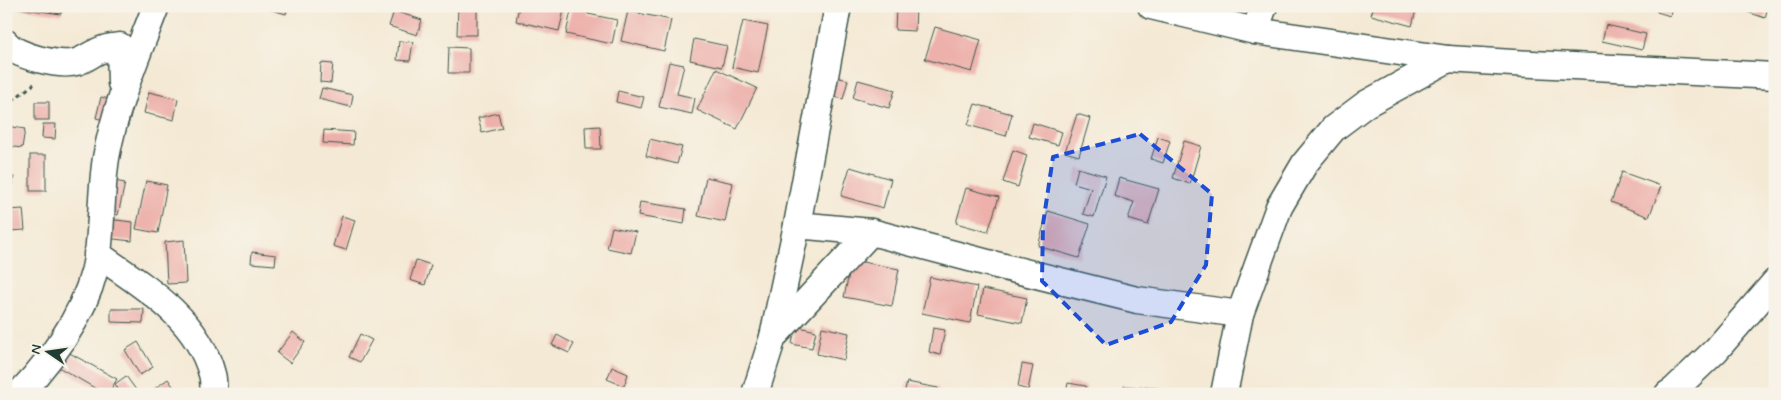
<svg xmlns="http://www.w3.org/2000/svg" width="1781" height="400" font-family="Mynerve,sans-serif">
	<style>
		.building { fill: #edb0aa }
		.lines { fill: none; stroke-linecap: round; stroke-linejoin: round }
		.minor-casing { stroke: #3f574c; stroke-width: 29 }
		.path { stroke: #3f574c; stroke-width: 3; stroke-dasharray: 4 4; stroke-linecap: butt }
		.minor { stroke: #fff; stroke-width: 26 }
		.marked { fill: #1d4ed8; fill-opacity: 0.2; stroke: #1d4ed8; stroke-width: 4; stroke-dasharray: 10 6; stroke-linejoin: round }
	</style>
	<rect width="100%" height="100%" fill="#f7f3e8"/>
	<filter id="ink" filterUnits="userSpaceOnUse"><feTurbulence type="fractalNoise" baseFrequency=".02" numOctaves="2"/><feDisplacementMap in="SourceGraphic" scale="10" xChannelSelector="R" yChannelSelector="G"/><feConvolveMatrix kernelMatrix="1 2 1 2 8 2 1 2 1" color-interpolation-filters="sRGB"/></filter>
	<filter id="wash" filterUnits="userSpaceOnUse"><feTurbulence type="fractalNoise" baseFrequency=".0096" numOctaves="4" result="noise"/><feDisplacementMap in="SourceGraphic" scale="20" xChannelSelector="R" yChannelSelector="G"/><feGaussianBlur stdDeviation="1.12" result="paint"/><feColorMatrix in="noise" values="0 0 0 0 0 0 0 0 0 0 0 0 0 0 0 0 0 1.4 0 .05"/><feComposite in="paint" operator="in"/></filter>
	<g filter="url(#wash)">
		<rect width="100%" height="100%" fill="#f4e9d4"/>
		<g id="blocks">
			<g class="building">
				<polygon points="18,6 62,6 61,14 18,8"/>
				<polygon points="270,6 288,6 286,14 269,9"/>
				<polygon points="458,6 477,6 477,35 457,35"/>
				<polygon points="519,6 565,6 559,31 516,21"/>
				<polygon points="572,6 589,6 588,14 617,20 612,44 566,34"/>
				<polygon points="893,6 916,6 915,31 895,30 896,8 893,8"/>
				<polygon points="1374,6 1417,6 1412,26 1371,15"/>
				<polygon points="1658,6 1672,6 1670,16 1657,12"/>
				<polygon points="1730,6 1768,6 1765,18"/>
				<polygon points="394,11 422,20 417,35 389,26"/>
				<polygon points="628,11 671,20 664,51 621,41"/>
				<polygon points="743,21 768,26 758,73 732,67"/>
				<polygon points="1606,25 1646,34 1642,50 1602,41"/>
				<polygon points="935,27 981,40 972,72 925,59"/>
				<polygon points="694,39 727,46 722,67 690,60"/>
				<polygon points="399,41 413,42 410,61 397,60"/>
				<polygon points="449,47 469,48 469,73 448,73"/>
				<polygon points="669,62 684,65 677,94 695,98 692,114 659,107"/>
				<polygon points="321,63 333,64 331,83 320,82"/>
				<polygon points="716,69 757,88 737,129 697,110"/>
				<polygon points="814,72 848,80 843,99 810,91"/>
				<polygon points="858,80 895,90 889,108 853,98"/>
				<polygon points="322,88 353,95 351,107 319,99"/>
				<polygon points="618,91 644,97 641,108 616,102"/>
				<polygon points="149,92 178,99 174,120 144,113"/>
				<polygon points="101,97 133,105 128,126 96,118"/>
				<rect x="35" y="102" width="14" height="18"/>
				<polygon points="975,104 1012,114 1006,136 968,125"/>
				<polygon points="498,113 502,128 482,133 478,118"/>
				<polygon points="1077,114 1090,118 1079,156 1065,152"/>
				<polygon points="1033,123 1062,132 1058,145 1029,137"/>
				<polygon points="43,124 56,124 55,139 42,138"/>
				<polygon points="6,126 25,129 22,148 6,146"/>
				<polygon points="600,126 601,149 586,149 585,127"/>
				<polygon points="324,130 354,132 353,145 323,143"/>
				<polygon points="1158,137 1170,141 1163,163 1151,159"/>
				<polygon points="650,139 682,147 677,164 646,156"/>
				<polygon points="1184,141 1201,146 1190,184 1173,178"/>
				<polygon points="1013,150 1027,155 1018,187 1003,182"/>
				<rect x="30" y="155" width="16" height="36"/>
				<polygon points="850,167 891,179 883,208 841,196"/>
				<polygon points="1078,168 1106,176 1094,217 1083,214 1091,188 1074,183"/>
				<polygon points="1622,172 1661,186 1649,217 1611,202"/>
				<polygon points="6,175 14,177 9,201 6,201"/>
				<polygon points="706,177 733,183 725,222 698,216"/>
				<polygon points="1119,178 1159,189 1148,225 1128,219 1134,202 1114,196"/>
				<polygon points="109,180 125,183 118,215 102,211"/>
				<polygon points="146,181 167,185 158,233 136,229"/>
				<polygon points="966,188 999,197 988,232 956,223"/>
				<polygon points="640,202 686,209 684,224 638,216"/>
				<polygon points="23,209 25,230 10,231 8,210"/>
				<polygon points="1048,211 1090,224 1079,258 1038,246"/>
				<polygon points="342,216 355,220 346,250 333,246"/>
				<polygon points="107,219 133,222 132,241 105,238"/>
				<polygon points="612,227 636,232 631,253 607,248"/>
				<polygon points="184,240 186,283 167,284 165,242"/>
				<polygon points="252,252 276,255 275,265 251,263"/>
				<polygon points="416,260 431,265 425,285 410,280"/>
				<polygon points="852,260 899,269 892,306 844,297"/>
				<polygon points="930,277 977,287 970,323 922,313"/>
				<polygon points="983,289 1027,298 1022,323 978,314"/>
				<polygon points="111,309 144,309 143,323 111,322"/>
				<polygon points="795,326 816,331 812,348 792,344"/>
				<polygon points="822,327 849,333 844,360 817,354"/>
				<polygon points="933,328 945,330 940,355 929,352"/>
				<polygon points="293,332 305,342 290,363 277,353"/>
				<polygon points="360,334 372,340 360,362 349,357"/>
				<polygon points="557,335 574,344 569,353 552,345"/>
				<polygon points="138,342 153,367 140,375 125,350"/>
				<polygon points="64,350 117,379 108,394 105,394 55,365"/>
				<polygon points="1022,364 1033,366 1028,390 1018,387"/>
				<polygon points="612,367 628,374 624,386 607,379"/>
				<polygon points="126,376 139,394 121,394 115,384"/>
				<polygon points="168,379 177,392 174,394 147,394"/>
				<polygon points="907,382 938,388 937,394 904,394"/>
				<polygon points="1068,383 1086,386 1085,394 1066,394"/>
				<polygon points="1124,386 1159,388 1158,394 1124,394"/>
			</g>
		</g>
	</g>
	<g filter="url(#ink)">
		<use href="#blocks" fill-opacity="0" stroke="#3f574c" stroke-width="1"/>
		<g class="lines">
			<g class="minor-casing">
				<g id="minor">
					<polyline points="1151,6 1255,31 1448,59 1513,63 1775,76"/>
					<polyline points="1255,31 1264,6"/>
					<path d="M 6,43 C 15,56 61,67 76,62 C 85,60 92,53 101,50 C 107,47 114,47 120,46 L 121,83"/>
					<polyline points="797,225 871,232"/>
					<path d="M 97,254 C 143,286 197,317 212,374 C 214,380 213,388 214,394"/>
					<polyline points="773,337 871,232 988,263 1137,300 1240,314"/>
					<path d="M 19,394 C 56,355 90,308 98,253 C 102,222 101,190 106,158 C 115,106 137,56 156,6"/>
					<polyline points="755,394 773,337 797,225 838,6"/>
					<polyline points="1224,394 1240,314 1279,207 1305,163 1334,128 1366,104 1448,59"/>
					<polyline points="1668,394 1674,390 1716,350 1775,282"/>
				</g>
			</g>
			<polyline class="path" points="6,105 34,84"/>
			<use href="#minor" class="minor"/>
		</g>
	</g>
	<path class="marked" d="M 1140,134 L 1212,194 L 1206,265 L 1171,322 L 1106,345 L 1042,281 L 1043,224 L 1053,157 Z"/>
	<rect width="1781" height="400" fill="none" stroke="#f7f3e8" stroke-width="25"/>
	<g transform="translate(48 352) rotate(283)" stroke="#f7f3e8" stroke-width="4" paint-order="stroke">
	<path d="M0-4L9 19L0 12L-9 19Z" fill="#1f3d34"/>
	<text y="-8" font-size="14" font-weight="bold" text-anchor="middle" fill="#1f3d34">N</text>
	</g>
</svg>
